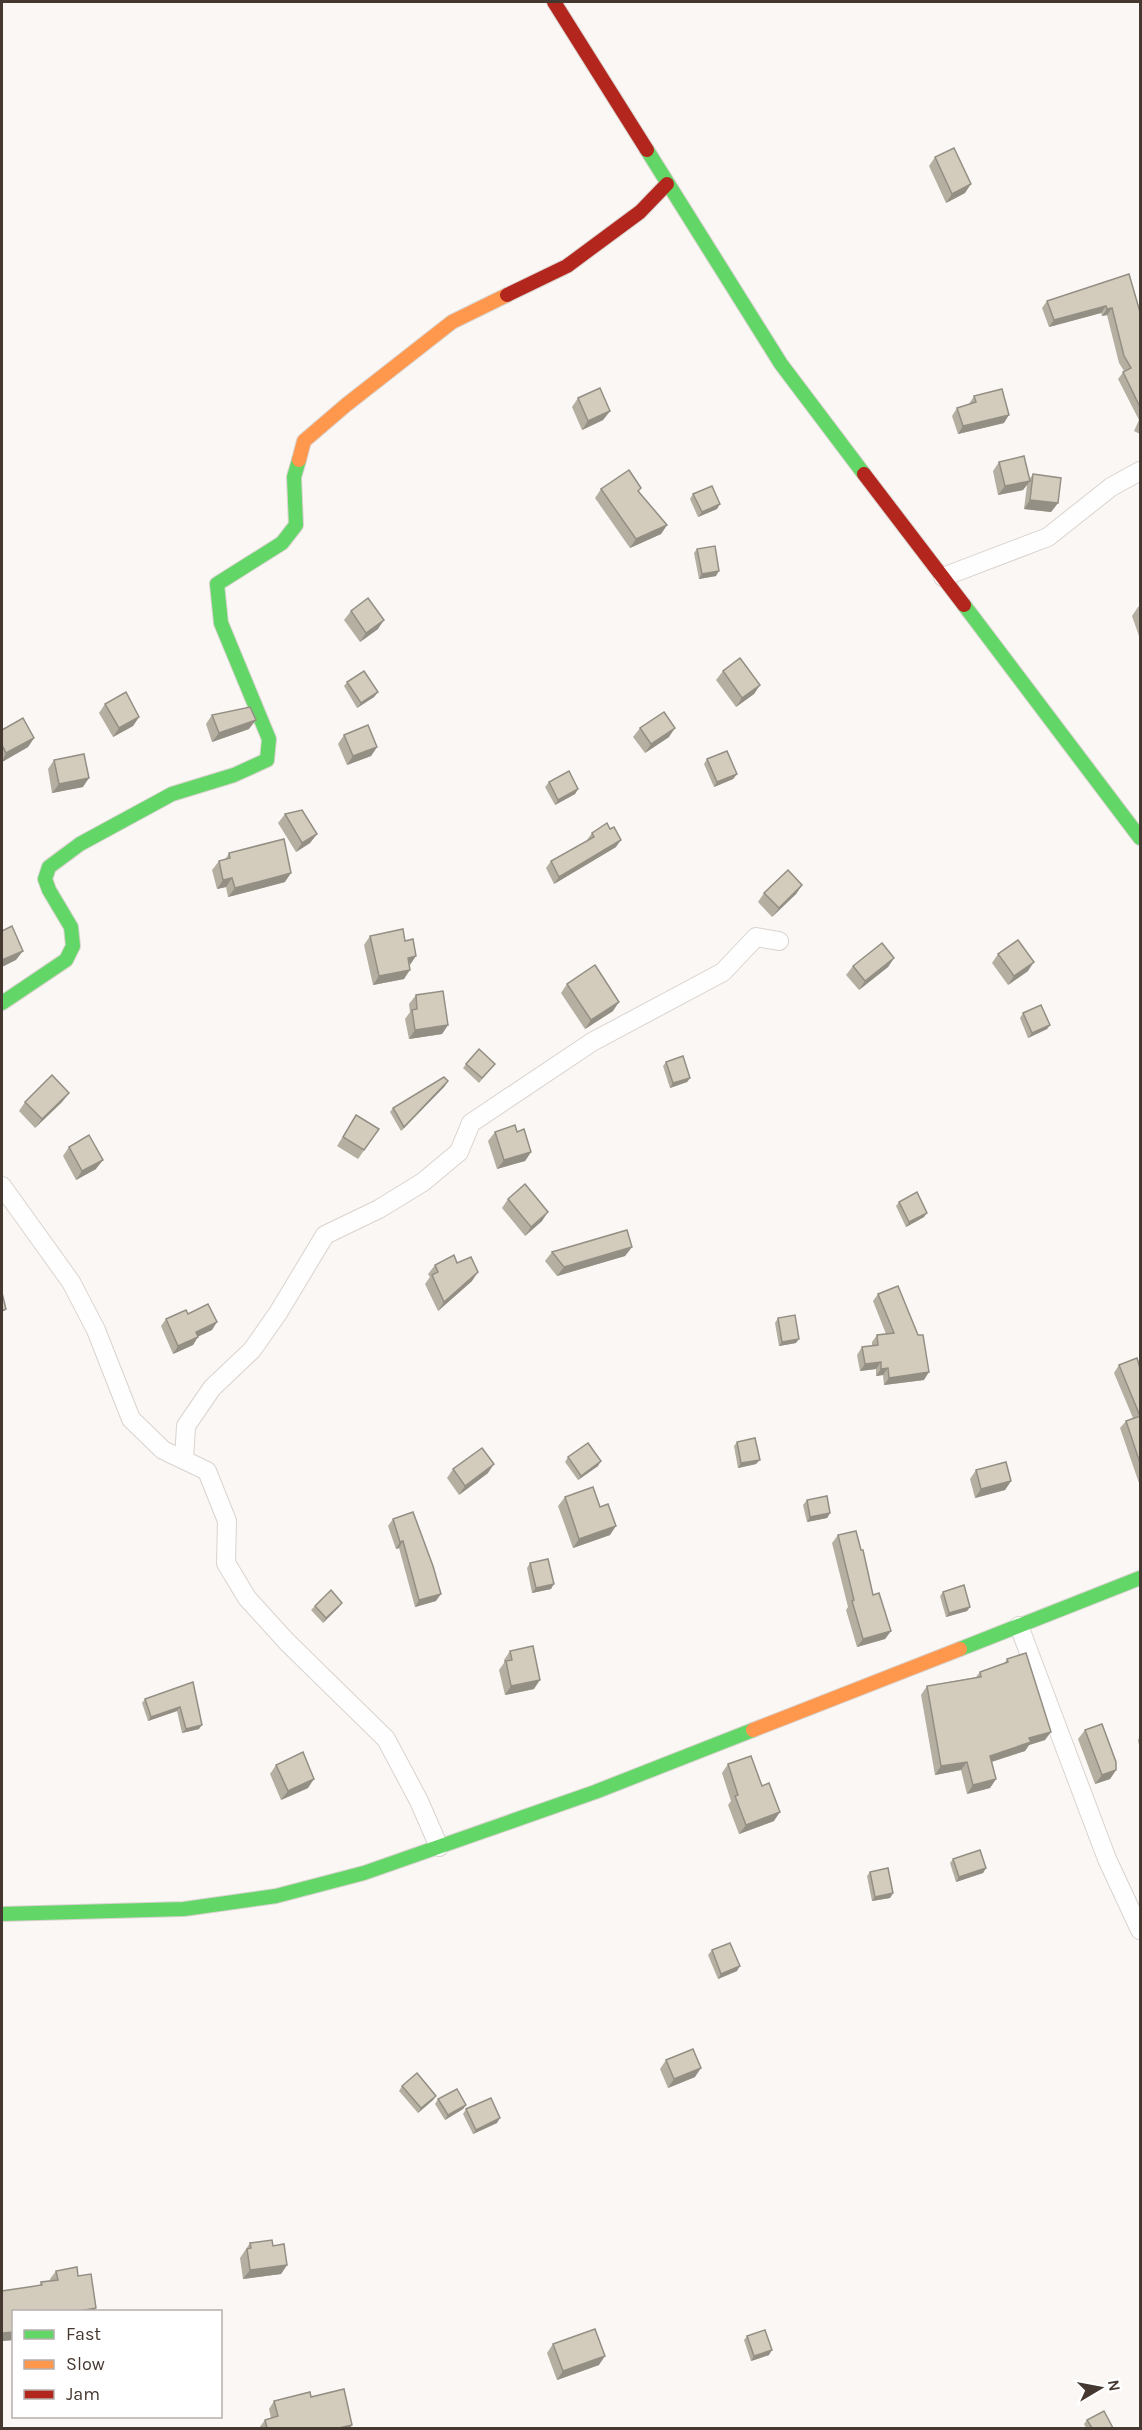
<svg xmlns="http://www.w3.org/2000/svg" width="1142" height="2430" font-family="Karla,sans-serif">
	<style>
		.lines { fill: none; stroke-linecap: round; stroke-linejoin: round }
		.street-casing { stroke: #dad3ce; stroke-width: 20 }
		.fast-casing { stroke: #dad3ce; stroke-width: 16 }
		.slow-casing { stroke: #dad3ce; stroke-width: 16 }
		.jam-casing { stroke: #dad3ce; stroke-width: 16 }
		.street { stroke: #fefefe; stroke-width: 18 }
		.fast { stroke: #63d668; stroke-width: 14 }
		.slow { stroke: #ff974d; stroke-width: 14 }
		.jam { stroke: #b3261e; stroke-width: 14 }
		.wall { fill: #b5afa2 }
		.shaded-wall { fill: #948f84 }
		.building { fill: #d3ccbc; stroke: #948f84; stroke-width: 1.5 }
	</style>
	<rect width="100%" height="100%" fill="#faf7f5"/>
	<g class="lines">
		<g class="street-casing">
			<g id="street">
				<polyline points="943,577 1048,537 1111,487 1140,471"/>
				<polyline points="2,1186 71,1282 96,1330 131,1419 163,1450 207,1471 227,1521 226,1563 247,1598 287,1642 386,1739 419,1801 439,1847"/>
				<polyline points="184,1460 186,1426 212,1388 252,1350 278,1313 325,1235 379,1209 423,1182 459,1152 471,1123 592,1042 723,972 756,937 779,941"/>
				<polyline points="1019,1626 1107,1859 1140,1930"/>
			</g>
		</g>
		<g class="fast-casing">
			<g id="fast">
				<polyline points="647,150 781,364 864,474"/>
				<polyline points="964,605 1140,838"/>
				<polyline points="2,1003 66,960 73,946 71,927 49,890 45,879 49,867 80,844 172,794 234,775 267,760 269,739 221,623 217,584 282,543 296,525 294,477 299,460"/>
				<polyline points="960,1649 1140,1578"/>
				<polyline points="2,1914 184,1909 276,1896 364,1873 595,1792 753,1730"/>
			</g>
		</g>
		<g class="slow-casing">
			<g id="slow">
				<polyline points="299,460 304,441 346,405 452,322 507,295"/>
				<polyline points="753,1730 960,1649"/>
			</g>
		</g>
		<g class="jam-casing">
			<g id="jam">
				<polyline points="554,2 647,150"/>
				<polyline points="507,295 567,266 640,212 667,184"/>
				<polyline points="864,474 964,605"/>
			</g>
		</g>
		<use href="#street" class="street"/>
		<use href="#fast" class="fast"/>
		<use href="#slow" class="slow"/>
		<use href="#jam" class="jam"/>
	</g>
	<g class="wall">
		<polygon points="935,157 965,193 946,203 929,166"/>
		<polygon points="1129,274 1140,312 1140,434 1134,431 1139,420 1118,379 1124,371 1119,363 1107,315 1102,316 1101,313 1049,327 1042,308 1047,301"/>
		<polygon points="974,396 1004,423 958,434 952,416 957,408 969,404"/>
		<polygon points="578,398 610,411 603,420 582,430 572,407"/>
		<polygon points="999,462 1029,480 1033,474 1058,503 1051,512 1024,509 1027,485 1023,490 998,495 993,471"/>
		<polygon points="601,489 639,492 667,525 661,534 630,548 595,498"/>
		<polygon points="693,494 717,509 698,517 690,499"/>
		<polygon points="697,549 716,576 699,579 694,553"/>
		<polygon points="1140,606 1140,639 1132,616 1138,607"/>
		<polygon points="351,611 378,629 360,642 344,620"/>
		<polygon points="723,671 760,685 754,694 736,707 716,680"/>
		<polygon points="347,682 378,692 374,697 357,708 344,686"/>
		<polygon points="105,704 139,717 133,726 113,737 99,713"/>
		<polygon points="212,715 249,729 212,742 206,724"/>
		<polygon points="640,728 669,737 645,753 633,737"/>
		<polygon points="2,730 34,738 28,747 2,762"/>
		<polygon points="344,735 377,747 371,756 347,765 338,744"/>
		<polygon points="707,759 737,774 733,779 714,787 704,764"/>
		<polygon points="54,760 83,787 52,793 48,769"/>
		<polygon points="549,782 578,789 575,794 555,805 545,787"/>
		<polygon points="285,814 317,834 310,843 296,852 278,823"/>
		<polygon points="610,829 616,847 554,884 546,868 551,861 587,841 587,840 592,833"/>
		<polygon points="229,853 285,882 228,897 226,887 217,889 212,870 219,861 225,860"/>
		<polygon points="802,885 796,894 772,917 758,902 764,893"/>
		<polygon points="370,936 409,965 404,979 373,985 364,945"/>
		<polygon points="998,954 1028,971 1008,985 992,963"/>
		<polygon points="894,958 888,967 859,990 846,975 853,966"/>
		<polygon points="567,984 613,1011 585,1029 561,993"/>
		<polygon points="416,995 448,1025 442,1034 409,1039 405,1019 410,1012 409,1004"/>
		<polygon points="1023,1013 1050,1025 1047,1029 1028,1038 1020,1018"/>
		<polygon points="666,1062 690,1078 687,1082 670,1088 663,1066"/>
		<polygon points="466,1064 495,1064 479,1083 463,1068"/>
		<polygon points="445,1086 401,1131 390,1112 393,1108"/>
		<polygon points="69,1093 62,1102 35,1128 19,1111 25,1102"/>
		<polygon points="356,1115 379,1129 358,1159 337,1146"/>
		<polygon points="495,1132 517,1132 531,1152 525,1161 497,1169 488,1141"/>
		<polygon points="69,1147 96,1169 76,1180 63,1156"/>
		<polygon points="508,1199 542,1221 525,1236 502,1208"/>
		<polygon points="899,1202 924,1217 906,1227 896,1206"/>
		<polygon points="632,1247 625,1256 557,1276 545,1261 552,1252"/>
		<polygon points="457,1263 472,1281 438,1311 425,1284 430,1277 428,1274 435,1265"/>
		<polygon points="878,1294 924,1380 884,1385 883,1375 876,1376 876,1369 860,1371 857,1355 862,1347 872,1346 872,1342 877,1335 886,1334 873,1301"/>
		<polygon points="188,1314 212,1330 198,1336 193,1345 173,1354 161,1326 166,1319"/>
		<polygon points="778,1318 796,1343 779,1346 775,1323"/>
		<polygon points="1119,1365 1140,1368 1140,1486 1120,1428 1126,1421 1133,1418 1114,1373"/>
		<polygon points="737,1442 756,1464 738,1468 734,1446"/>
		<polygon points="568,1457 598,1466 578,1480 565,1462"/>
		<polygon points="453,1469 488,1473 459,1495 447,1478"/>
		<polygon points="976,1470 1011,1481 1005,1490 975,1498 970,1479"/>
		<polygon points="565,1497 610,1535 573,1548 558,1506"/>
		<polygon points="807,1500 830,1513 827,1518 807,1522 803,1505"/>
		<polygon points="393,1519 436,1601 415,1607 399,1548 396,1549 388,1526"/>
		<polygon points="838,1535 861,1550 873,1595 891,1631 885,1639 857,1647 846,1610 848,1607 832,1543"/>
		<polygon points="530,1563 551,1589 532,1593 527,1568"/>
		<polygon points="943,1592 970,1607 967,1611 946,1617 940,1596"/>
		<polygon points="315,1606 339,1607 323,1623 311,1610"/>
		<polygon points="510,1651 534,1689 505,1695 499,1670 504,1663 504,1660"/>
		<polygon points="1007,1659 1045,1740 1029,1745 1025,1751 992,1762 996,1779 990,1788 967,1794 961,1770 935,1775 921,1695 927,1686 976,1677 980,1672 1004,1664"/>
		<polygon points="193,1682 199,1729 182,1733 177,1711 148,1721 142,1703 145,1699"/>
		<polygon points="1085,1730 1116,1770 1110,1779 1095,1784 1078,1739"/>
		<polygon points="1140,1736 1140,1751 1138,1740"/>
		<polygon points="728,1764 774,1821 739,1834 728,1805 731,1801 722,1773"/>
		<polygon points="276,1765 308,1788 281,1800 270,1774"/>
		<polygon points="953,1859 986,1868 983,1873 956,1882 950,1863"/>
		<polygon points="870,1872 893,1893 890,1898 872,1901 867,1876"/>
		<polygon points="712,1950 737,1971 718,1979 708,1955"/>
		<polygon points="666,2060 695,2077 668,2088 660,2069"/>
		<polygon points="402,2086 436,2096 433,2100 418,2113 399,2091"/>
		<polygon points="438,2099 466,2105 463,2109 445,2120 435,2104"/>
		<polygon points="466,2109 497,2123 473,2134 463,2114"/>
		<polygon points="250,2243 273,2246 287,2265 281,2274 243,2279 240,2258"/>
		<polygon points="56,2271 78,2276 14,2312 14,2340 2,2341 2,2291 39,2286 41,2282 50,2281 50,2279"/>
		<polygon points="747,2336 769,2355 751,2361 744,2340"/>
		<polygon points="553,2344 599,2365 557,2380 547,2353"/>
		<polygon points="311,2397 350,2428 259,2428 265,2420 271,2418 269,2409 274,2401"/>
		<polygon points="1087,2420 1113,2428 1086,2428 1084,2424"/>
	</g>
	<g class="shaded-wall">
		<polygon points="971,184 965,193 946,203 952,194"/>
		<polygon points="1106,306 1101,313 1049,327 1054,320"/>
		<polygon points="1112,308 1107,315 1102,316 1107,309"/>
		<polygon points="610,411 603,420 582,430 588,421"/>
		<polygon points="1009,415 1004,423 958,434 963,426"/>
		<polygon points="1030,481 1023,490 998,495 1005,486"/>
		<polygon points="1030,500 1058,503 1051,512 1024,509"/>
		<polygon points="720,504 717,509 698,517 702,512"/>
		<polygon points="667,525 661,534 630,548 636,539"/>
		<polygon points="719,571 716,576 699,579 702,574"/>
		<polygon points="384,620 378,629 360,642 366,633"/>
		<polygon points="760,685 754,694 736,707 742,698"/>
		<polygon points="378,692 374,697 357,708 361,703"/>
		<polygon points="139,717 133,726 113,737 119,728"/>
		<polygon points="256,720 249,729 212,742 219,733"/>
		<polygon points="675,728 669,737 645,753 651,744"/>
		<polygon points="34,738 28,747 2,762 6,753"/>
		<polygon points="377,747 371,756 347,765 353,756"/>
		<polygon points="737,774 733,779 714,787 717,782"/>
		<polygon points="89,778 83,787 52,793 59,784"/>
		<polygon points="578,789 575,794 555,805 558,800"/>
		<polygon points="317,834 310,843 296,852 302,843"/>
		<polygon points="621,840 616,847 554,884 559,877"/>
		<polygon points="291,873 285,882 228,897 235,888"/>
		<polygon points="232,878 226,887 217,889 223,880"/>
		<polygon points="802,885 796,894 772,917 779,908"/>
		<polygon points="23,951 16,960 2,967 2,960"/>
		<polygon points="416,956 410,965 408,958"/>
		<polygon points="894,958 888,967 859,990 865,981"/>
		<polygon points="1034,962 1028,971 1008,985 1014,976"/>
		<polygon points="410,970 404,979 373,985 379,976"/>
		<polygon points="619,1002 613,1011 585,1029 591,1020"/>
		<polygon points="448,1025 442,1034 409,1039 415,1030"/>
		<polygon points="1050,1025 1047,1029 1028,1038 1032,1033"/>
		<polygon points="690,1078 687,1082 670,1088 673,1083"/>
		<polygon points="448,1081 445,1086 401,1131 404,1127"/>
		<polygon points="69,1093 62,1102 35,1128 42,1119"/>
		<polygon points="531,1152 525,1161 497,1169 504,1160"/>
		<polygon points="103,1160 96,1169 76,1180 82,1171"/>
		<polygon points="548,1212 542,1221 525,1236 531,1227"/>
		<polygon points="927,1213 924,1217 906,1227 909,1222"/>
		<polygon points="632,1247 625,1256 557,1276 564,1267"/>
		<polygon points="478,1272 472,1281 438,1311 444,1302"/>
		<polygon points="217,1322 212,1330 191,1340 196,1332"/>
		<polygon points="198,1337 193,1345 173,1354 178,1346"/>
		<polygon points="799,1339 796,1343 779,1346 782,1342"/>
		<polygon points="881,1362 876,1369 860,1371 865,1364"/>
		<polygon points="888,1368 883,1375 876,1376 881,1369"/>
		<polygon points="929,1372 924,1380 884,1385 889,1378"/>
		<polygon points="760,1460 756,1464 738,1468 741,1463"/>
		<polygon points="601,1461 598,1466 578,1480 581,1476"/>
		<polygon points="494,1464 488,1473 459,1495 465,1486"/>
		<polygon points="1011,1481 1005,1490 975,1498 981,1489"/>
		<polygon points="830,1513 827,1518 807,1522 810,1517"/>
		<polygon points="616,1526 610,1535 573,1548 579,1539"/>
		<polygon points="403,1541 399,1548 396,1549 400,1542"/>
		<polygon points="554,1584 551,1589 532,1593 536,1588"/>
		<polygon points="441,1594 436,1601 415,1607 419,1600"/>
		<polygon points="342,1603 339,1607 323,1623 326,1618"/>
		<polygon points="970,1607 967,1611 946,1617 949,1613"/>
		<polygon points="891,1631 885,1639 857,1647 863,1639"/>
		<polygon points="540,1680 534,1689 505,1695 511,1686"/>
		<polygon points="180,1707 177,1711 148,1721 151,1717"/>
		<polygon points="202,1725 199,1729 182,1733 186,1729"/>
		<polygon points="1051,1732 1045,1740 1029,1745 1025,1751 984,1764 990,1756 1029,1738"/>
		<polygon points="967,1762 961,1770 935,1775 941,1766"/>
		<polygon points="1116,1770 1110,1779 1095,1784 1102,1775"/>
		<polygon points="314,1779 308,1788 281,1800 288,1791"/>
		<polygon points="996,1779 990,1788 967,1794 973,1785"/>
		<polygon points="780,1812 774,1821 739,1834 746,1825"/>
		<polygon points="986,1868 983,1873 956,1882 959,1877"/>
		<polygon points="893,1893 890,1898 872,1901 875,1897"/>
		<polygon points="740,1966 737,1971 718,1979 721,1974"/>
		<polygon points="701,2068 695,2077 668,2088 674,2079"/>
		<polygon points="436,2096 433,2100 418,2113 421,2108"/>
		<polygon points="466,2105 463,2109 445,2120 448,2115"/>
		<polygon points="500,2118 497,2123 473,2134 476,2130"/>
		<polygon points="287,2265 281,2274 243,2279 250,2270"/>
		<polygon points="96,2308 94,2312 74,2312"/>
		<polygon points="14,2332 14,2340 2,2341 2,2333"/>
		<polygon points="772,2350 769,2355 751,2361 754,2356"/>
		<polygon points="605,2356 599,2365 557,2380 563,2371"/>
		<polygon points="352,2425 350,2428 339,2428"/>
	</g>
	<g class="building">
		<polygon points="954,148 971,184 952,194 935,157"/>
		<polygon points="1129,274 1140,312 1140,407 1123,372 1131,368 1124,356 1112,308 1107,309 1106,306 1054,320 1047,301"/>
		<polygon points="600,388 610,411 588,421 578,398"/>
		<polygon points="1002,389 1009,415 963,426 957,408 976,402 974,396"/>
		<polygon points="1024,456 1030,481 1005,486 999,462"/>
		<polygon points="629,470 641,488 638,491 667,525 636,539 601,489"/>
		<polygon points="1033,474 1061,478 1058,503 1030,500"/>
		<polygon points="712,486 720,504 702,512 693,494"/>
		<polygon points="715,546 719,571 702,574 697,549"/>
		<polygon points="368,598 384,620 366,633 351,611"/>
		<polygon points="740,658 760,685 742,698 723,671"/>
		<polygon points="364,671 378,692 361,703 347,682"/>
		<polygon points="126,692 139,717 119,728 105,704"/>
		<polygon points="250,707 256,720 219,733 212,715"/>
		<polygon points="664,712 675,728 651,744 640,728"/>
		<polygon points="23,718 34,738 6,753 2,745 2,730"/>
		<polygon points="368,725 377,747 353,756 344,735"/>
		<polygon points="727,751 737,774 717,782 707,759"/>
		<polygon points="84,754 89,778 59,784 54,760"/>
		<polygon points="569,771 578,789 558,800 549,782"/>
		<polygon points="302,810 317,834 302,843 285,814"/>
		<polygon points="607,823 610,829 614,827 621,840 559,877 551,861 594,837 592,833"/>
		<polygon points="284,839 291,873 235,888 232,878 223,880 219,861 230,858 229,853"/>
		<polygon points="788,870 802,885 779,908 764,893"/>
		<polygon points="12,926 23,951 2,960 2,931"/>
		<polygon points="403,929 405,941 413,939 416,956 408,958 410,970 379,976 370,936"/>
		<polygon points="1018,940 1034,962 1014,976 998,954"/>
		<polygon points="882,943 894,958 865,981 853,966"/>
		<polygon points="595,965 619,1002 591,1020 567,984"/>
		<polygon points="443,991 448,1025 415,1030 412,1010 417,1009 416,995"/>
		<polygon points="1041,1005 1050,1025 1032,1033 1023,1013"/>
		<polygon points="479,1049 495,1064 482,1078 466,1064"/>
		<polygon points="683,1056 690,1078 673,1083 666,1062"/>
		<polygon points="52,1075 69,1093 42,1119 25,1102"/>
		<polygon points="444,1077 448,1081 404,1127 393,1108"/>
		<polygon points="356,1115 379,1129 364,1150 343,1137"/>
		<polygon points="515,1125 517,1132 524,1129 531,1152 504,1160 495,1132"/>
		<polygon points="89,1135 103,1160 82,1171 69,1147"/>
		<polygon points="525,1184 548,1212 531,1227 508,1199"/>
		<polygon points="917,1192 927,1213 909,1222 899,1202"/>
		<polygon points="627,1230 632,1247 564,1267 552,1252"/>
		<polygon points="454,1255 457,1263 471,1257 478,1272 444,1302 432,1275 438,1272 435,1265"/>
		<polygon points="898,1286 918,1335 923,1335 929,1372 889,1378 888,1368 881,1369 881,1362 865,1364 862,1347 878,1345 877,1335 894,1333 878,1294"/>
		<polygon points="2,1293 6,1309 2,1311"/>
		<polygon points="208,1304 217,1322 196,1332 198,1337 178,1346 166,1319 186,1310 188,1314"/>
		<polygon points="795,1315 799,1339 782,1342 778,1318"/>
		<polygon points="1137,1358 1140,1368 1140,1416 1119,1365"/>
		<polygon points="1140,1416 1140,1463 1126,1421"/>
		<polygon points="755,1438 760,1460 741,1463 737,1442"/>
		<polygon points="588,1443 601,1461 581,1476 568,1457"/>
		<polygon points="482,1448 494,1464 465,1486 453,1469"/>
		<polygon points="1006,1462 1011,1481 981,1489 976,1470"/>
		<polygon points="593,1487 600,1507 608,1504 616,1526 579,1539 565,1497"/>
		<polygon points="827,1496 830,1513 810,1517 807,1500"/>
		<polygon points="413,1512 433,1566 441,1594 419,1600 403,1541 400,1542 393,1519"/>
		<polygon points="856,1531 861,1550 863,1550 873,1595 879,1593 891,1631 863,1639 852,1601 854,1600 838,1535"/>
		<polygon points="548,1559 554,1584 536,1588 530,1563"/>
		<polygon points="964,1585 970,1607 949,1613 943,1592"/>
		<polygon points="331,1590 342,1603 326,1618 315,1606"/>
		<polygon points="533,1646 540,1680 511,1686 506,1661 512,1660 510,1651"/>
		<polygon points="1026,1653 1051,1732 1029,1738 1031,1742 990,1756 996,1779 973,1785 967,1762 941,1766 927,1686 981,1677 980,1672 1008,1662 1007,1659"/>
		<polygon points="193,1682 202,1725 186,1729 180,1707 151,1717 145,1699"/>
		<polygon points="1102,1724 1116,1762 1116,1770 1102,1775 1085,1730"/>
		<polygon points="303,1752 314,1779 288,1791 276,1765"/>
		<polygon points="751,1756 762,1786 769,1783 780,1812 746,1825 735,1796 738,1795 728,1764"/>
		<polygon points="980,1850 986,1868 959,1877 953,1859"/>
		<polygon points="888,1868 893,1893 875,1897 870,1872"/>
		<polygon points="730,1943 740,1966 721,1974 712,1950"/>
		<polygon points="693,2049 701,2068 674,2079 666,2060"/>
		<polygon points="417,2073 436,2096 421,2108 402,2086"/>
		<polygon points="457,2089 466,2105 448,2115 438,2099"/>
		<polygon points="491,2098 500,2118 476,2130 466,2109"/>
		<polygon points="272,2240 273,2246 284,2244 287,2265 250,2270 247,2249 251,2248 250,2243"/>
		<polygon points="77,2267 78,2276 91,2274 96,2308 74,2312 14,2312 14,2332 2,2333 2,2291 42,2285 41,2282 58,2280 56,2271"/>
		<polygon points="595,2329 605,2356 563,2371 553,2344"/>
		<polygon points="765,2330 772,2350 754,2356 747,2336"/>
		<polygon points="344,2389 352,2425 339,2428 267,2428 265,2420 278,2416 274,2401 310,2392 311,2397"/>
		<polygon points="1104,2411 1113,2428 1092,2428 1087,2420"/>
	</g>
	<rect width="1142" height="2430" fill="none" stroke="#453830" stroke-width="6"/>
	<rect x="12" y="2310" width="210" height="108" fill="#ffffff" stroke="#b5afac" stroke-width="1.5"/>
	<rect x="24" y="2330" width="30" height="9" fill="#63d668" stroke="#b5afac" stroke-width="1.5"/>
	<text x="66" y="2340" font-size="18" fill="#453830">Fast</text>
	<rect x="24" y="2360" width="30" height="9" fill="#ff974d" stroke="#b5afac" stroke-width="1.5"/>
	<text x="66" y="2370" font-size="18" fill="#453830">Slow</text>
	<rect x="24" y="2390" width="30" height="9" fill="#b3261e" stroke="#b5afac" stroke-width="1.5"/>
	<text x="66" y="2400" font-size="18" fill="#453830">Jam</text>
	<g transform="translate(1100 2388) rotate(80)" stroke="#ffffff" stroke-width="4.5" paint-order="stroke">
	<path d="M0-4.5L10 22L0 15L-10 22Z" fill="#453830"/>
	<text y="-9" font-size="16" font-weight="bold" text-anchor="middle" fill="#453830">N</text>
	</g>
</svg>
